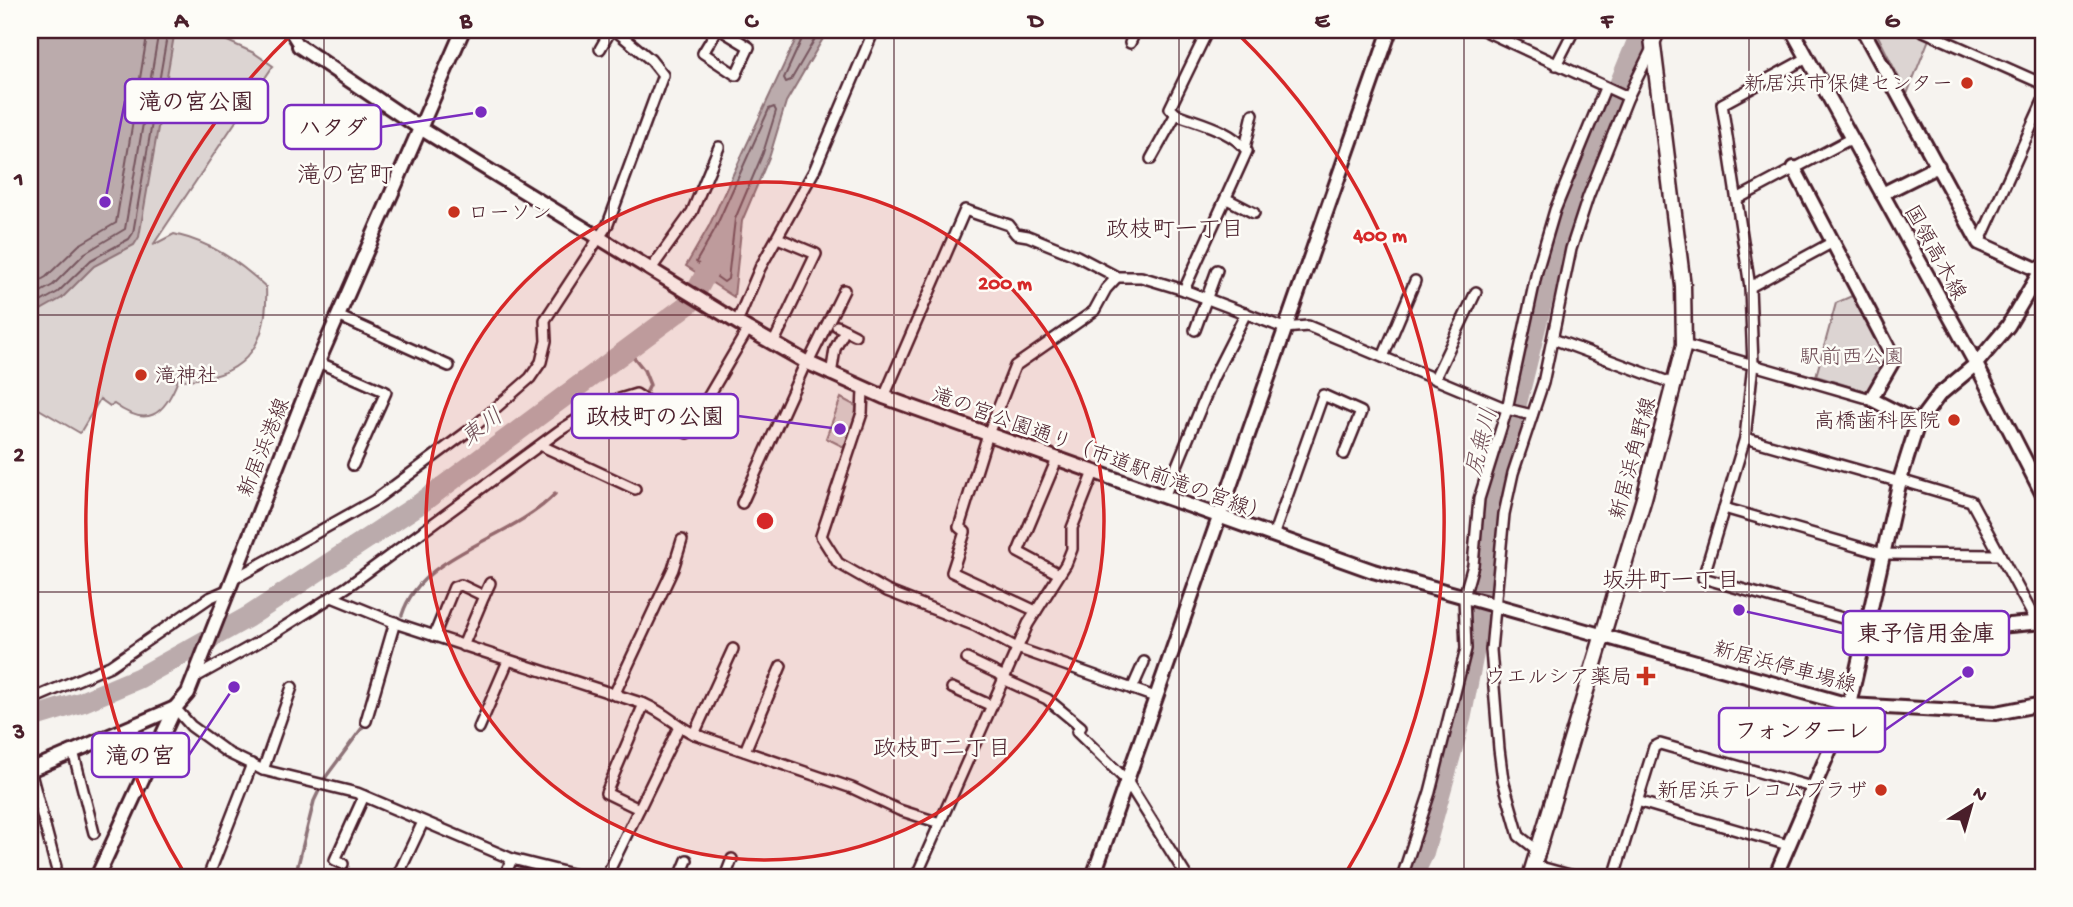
<svg xmlns="http://www.w3.org/2000/svg" width="2073" height="907" font-family="'Gochi Hand','Klee One',sans-serif">
	<style>
		.green { fill: #dcd4d2; stroke: #937a7e; stroke-width: 2 }
		.water { fill: #bbabac; stroke: #8e7378; stroke-width: 2 }
		.lines { fill: none; stroke-linecap: round; stroke-linejoin: round }
		.shore { stroke: #77575f; stroke-width: 2 }
		.stream { stroke: #8e7378; stroke-width: 3.5 }
		.river { stroke: #bbabac; stroke-width: 21 }
		.street-casing { stroke: #4a1f2b; stroke-width: 14 }
		.secondary-casing { stroke: #4a1f2b; stroke-width: 18 }
		.primary-casing { stroke: #4a1f2b; stroke-width: 19 }
		.street { stroke: #fdfcf7; stroke-width: 9 }
		.secondary { stroke: #fdfcf7; stroke-width: 12 }
		.primary { stroke: #fdfcf7; stroke-width: 14 }
		.grid { fill: none; stroke: #4a1f2b; stroke-width: 2; stroke-opacity: 0.55 }
		.ring { fill: none; stroke: #d62828; stroke-width: 3.5 }
		.poi-dot { fill: #c8321e; stroke: #fdfcf7; stroke-width: 2.5 }
		.labels { text-anchor: middle; stroke-width: 5; stroke-linejoin: round; paint-order: stroke }
		.poi-label { font-size: 21px; fill: #4a1f2b; stroke: #fdfcf7; text-anchor: end }
		.street-label { font-size: 21px; fill: #4a1f2b; stroke: #fdfcf7 }
		.park-label { font-size: 21px; fill: #6e4c55; stroke: #fdfcf7 }
		.neighbourhood-label { font-size: 23px; fill: #4a1f2b; stroke: #fdfcf7 }
		.water-label { font-size: 23px; font-style: italic; fill: #725058; stroke: #fdfcf7 }
		.quarter-label { font-size: 24px; fill: #4a1f2b; stroke: #fdfcf7 }
		.centre { fill: #d62828; stroke: #fdfcf7; stroke-width: 3.5 }
		.ring-label { font-size: 21px; text-anchor: middle; font-weight: bold; fill: #d62828; stroke: #fdfcf7; stroke-width: 5; stroke-linejoin: round; paint-order: stroke }
		.leader { fill: none; stroke: #7b2cbf; stroke-width: 2.5 }
		.callout-dot { fill: #7b2cbf; stroke: #fdfcf7; stroke-width: 2.5 }
		.callout { fill: #fdfcf7; stroke: #7b2cbf; stroke-width: 2.5 }
		.callout-label { font-size: 23px; text-anchor: middle; font-weight: bold; fill: #4a1f2b }
		.neatline { fill: none; stroke: #4a1f2b; stroke-width: 2.5 }
		.grid-label { font-size: 23px; text-anchor: middle; font-weight: bold; fill: #4a1f2b }
	</style>
	<rect width="100%" height="100%" fill="#f6f3ef"/>
	<filter id="ink" filterUnits="userSpaceOnUse"><feTurbulence type="fractalNoise" baseFrequency=".0143" numOctaves="2"/><feDisplacementMap in="SourceGraphic" scale="14" xChannelSelector="R" yChannelSelector="G"/><feConvolveMatrix kernelMatrix="1 2 1 2 8 2 1 2 1" color-interpolation-filters="sRGB"/></filter>
	<g filter="url(#ink)">
		<g class="green">
			<path d="M 30,30 L 203,30 L 254,53 L 273,66 L 153,245 L 174,234 C 212,243 238,261 266,287 C 269,349 241,381 178,380 C 164,416 147,428 114,404 L 110,406 L 100,399 L 80,433 L 37,408 L 30,416 Z"/>
			<polygon points="1875,30 1908,30 1929,39 1907,94"/>
			<polygon points="1854,295 1887,354 1871,389 1865,391 1816,376 1836,303"/>
			<polygon points="841,398 856,406 855,419 844,447 826,438"/>
		</g>
		<g class="water">
			<polygon points="30,30 175,30 139,237 134,245 94,266 62,298 30,316"/>
			<polygon points="800,30 828,30 786,102 770,155 742,221 734,297 686,266 709,226"/>
		</g>
		<g class="lines">
			<g class="shore">
				<polyline points="806,30 784,78 786,82 791,80 820,30"/>
				<polygon points="774,107 776,111 763,153 735,219 728,279 724,282 696,262 715,229 769,109"/>
				<polyline points="30,286 46,277 79,245 116,223 148,30"/>
				<polyline points="30,298 53,285 85,253 125,229 159,30"/>
				<polyline points="30,308 58,292 91,260 129,239 133,233 168,30"/>
			</g>
			<g class="stream">
				<path d="M 598,432 C 616,415 639,411 650,385 L 644,370 L 628,350"/>
				<path d="M 402,615 C 422,552 510,541 555,494"/>
				<polyline points="295,877 314,801 325,778 362,728"/>
			</g>
			<g class="river">
				<polyline points="30,718 82,702 139,678 248,617 421,503 690,303 717,253"/>
				<polyline points="1412,877 1423,854 1461,717 1479,625 1492,502 1551,265 1577,188 1642,30"/>
			</g>
			<g class="street-casing">
				<g id="street">
					<polyline points="289,30 299,46"/>
					<polyline points="717,30 703,53 736,75 749,47 721,30"/>
					<path d="M 1208,30 L 1170,108 L 1176,114 C 1199,123 1232,130 1247,151 L 1184,290 L 1284,328 L 1308,326 L 1507,409 L 1532,415"/>
					<polyline points="1483,30 1628,97"/>
					<polyline points="1921,30 2043,84"/>
					<polyline points="1242,31 1242,30"/>
					<polyline points="1130,43 1136,30"/>
					<polyline points="600,49 611,30"/>
					<polyline points="1556,65 1574,30"/>
					<polyline points="1245,148 1253,114"/>
					<polyline points="1151,159 1176,114"/>
					<polyline points="1227,199 1254,213"/>
					<polyline points="1737,199 1852,138"/>
					<polyline points="1979,243 2043,101"/>
					<polyline points="651,269 692,212 719,147"/>
					<polyline points="1750,287 1833,242"/>
					<polyline points="338,316 449,366"/>
					<polyline points="737,322 760,268 814,171 874,30"/>
					<polyline points="837,326 855,335"/>
					<polyline points="1195,330 1217,270"/>
					<polyline points="1553,339 1674,384"/>
					<polyline points="773,344 816,254 778,238"/>
					<polyline points="1684,345 1871,399"/>
					<polyline points="1383,357 1415,281"/>
					<polyline points="318,362 386,392 353,465"/>
					<polyline points="808,363 844,290"/>
					<polyline points="831,375 835,349 845,330"/>
					<polyline points="1435,378 1476,292"/>
					<polyline points="863,390 862,413 821,536 838,563 887,591 976,626 1017,648 1155,697"/>
					<polyline points="884,397 965,210 1009,225 1016,234 1028,236 1077,256 1117,277 1141,277 1184,290"/>
					<polyline points="1745,438 1753,364 1750,287 1722,104 1807,58"/>
					<polyline points="542,446 635,489"/>
					<polyline points="1057,459 1018,552 1059,574"/>
					<polyline points="1900,480 1971,501 2037,623"/>
					<polyline points="1164,497 1213,378 1246,313"/>
					<polyline points="742,503 806,362"/>
					<polyline points="1724,508 1883,554 2000,555"/>
					<polyline points="1273,536 1323,395 1361,412 1344,454"/>
					<polyline points="232,580 375,500 475,426 530,378 541,362 546,341 545,320 608,224 663,75 651,60 615,30"/>
					<polyline points="484,596 490,583"/>
					<path d="M 332,597 L 401,625 L 644,704 C 667,714 675,725 694,734 L 852,788 L 899,810 L 940,823"/>
					<polyline points="1036,611 952,572 965,532 959,527 988,434 1015,366 1094,311 1106,289 1117,277"/>
					<polyline points="1867,625 1703,578 1745,438 1900,482"/>
					<polyline points="434,636 454,587 461,585 484,596 463,646"/>
					<polyline points="967,659 1005,677"/>
					<polyline points="194,678 273,634 347,587 559,431 600,405 636,394 647,401 642,407 687,433 748,329"/>
					<polyline points="1003,679 1047,699 1081,727 1077,732 1127,781 1187,877"/>
					<polyline points="952,688 992,706"/>
					<polyline points="1132,689 1144,662"/>
					<polyline points="614,695 673,569 682,540"/>
					<polyline points="30,700 110,666 209,598 227,590"/>
					<polyline points="2038,705 2043,735"/>
					<polyline points="175,708 191,726 228,753 263,770 357,793 512,859 584,877"/>
					<polyline points="366,721 395,622"/>
					<polyline points="479,728 508,661"/>
					<polyline points="694,734 733,649"/>
					<polyline points="73,751 94,833"/>
					<polyline points="745,751 781,666"/>
					<polyline points="30,770 56,867"/>
					<polyline points="263,770 292,687"/>
					<polyline points="1637,801 1788,845"/>
					<polyline points="639,809 606,793 644,704"/>
					<polyline points="1537,850 1519,836 1503,780 1499,749 1491,650 1504,514 1513,473 1543,383 1571,249 1588,197 1628,97 1661,30"/>
					<polyline points="343,864 335,860 364,796"/>
					<polyline points="1533,865 1577,877"/>
					<polyline points="208,877 252,764"/>
					<polyline points="397,877 423,822"/>
					<polyline points="504,877 512,859"/>
					<polyline points="606,877 679,727"/>
					<polyline points="680,877 687,860"/>
					<polyline points="725,877 732,859"/>
					<polyline points="916,877 1028,624 1066,564 1072,549 1072,528 1094,472"/>
					<polyline points="1402,877 1430,792 1466,649 1464,597 1473,565 1479,499 1507,409 1537,271 1555,210 1605,88"/>
					<polyline points="1614,877 1654,747 1660,744 1815,788"/>
				</g>
			</g>
			<g class="secondary-casing">
				<g id="secondary">
					<polyline points="1792,30 1976,364 2043,495"/>
					<polyline points="1863,30 1979,243 2043,272"/>
					<polyline points="299,46 420,128 748,329 806,362 884,397 1373,571 1849,705 1996,713 2043,704"/>
					<polyline points="1794,168 1894,359 1871,399 1918,423"/>
					<polyline points="1882,194 1938,166"/>
					<polyline points="1867,625 1954,630 2043,622"/>
					<polyline points="30,770 175,708"/>
					<polyline points="97,877 175,708 188,693 318,362 463,30"/>
					<polyline points="1093,877 1390,30"/>
					<polyline points="1775,877 1849,705 1900,480 1918,423 1939,395 1976,364 2008,326 2043,267"/>
				</g>
			</g>
			<g class="primary-casing">
				<polyline id="primary" points="1530,877 1644,498 1684,345 1683,286 1651,30"/>
			</g>
			<use href="#street" class="street"/>
			<use href="#secondary" class="secondary"/>
			<use href="#primary" class="primary"/>
		</g>
	</g>
	<path class="grid" d="M 324,30 L 324,877M 609,30 L 609,877M 894,30 L 894,877M 1179,30 L 1179,877M 1464,30 L 1464,877M 1749,30 L 1749,877M 30,315 L 2043,315M 30,592 L 2043,592"/>
	<circle cx="765" cy="521" r="339" fill="#d62828" fill-opacity=".12"/>
	<g class="ring">
		<circle cx="765" cy="521" r="339"/>
		<path d="M186 876A679 679 0 0 1 293 33M1237 33A679 679 0 0 1 1344 876"/>
	</g>
	<g class="poi-dot">
		<circle cx="1967" cy="83" r="7"/>
		<circle cx="454" cy="212" r="7"/>
		<circle cx="141" cy="375" r="7"/>
		<circle cx="1954" cy="420" r="7"/>
		<path d="M1642.5 665.5h7v7h7v7h-7v7h-7v-7h-7v-7h7z"/>
		<circle cx="1881" cy="790" r="7"/>
	</g>
	<g class="labels">
		<g class="poi-label">
			<text x="1953" y="90">新居浜市保健センター</text>
			<text x="468" y="219" text-anchor="start">ローソン</text>
			<text x="155" y="382" text-anchor="start">滝神社</text>
			<text x="1940" y="427">高橋歯科医院</text>
			<text x="1632" y="683">ウエルシア薬局</text>
			<text x="1867" y="797">新居浜テレコムプラザ</text>
		</g>
		<g class="street-label">
			<text transform="translate(1936 252) rotate(61)" y="7">国領高木線</text>
			<text transform="translate(263 447) rotate(-68)" y="7">新居浜港線</text>
			<text transform="translate(1101 454) rotate(20)" y="7">滝の宮公園通り（市道駅前滝の宮線）</text>
			<text transform="translate(1632 458) rotate(-75)" y="7">新居浜角野線</text>
			<text transform="translate(1785 666) rotate(15)" y="7">新居浜停車場線</text>
		</g>
		<g class="park-label">
			<text x="1852" y="363">駅前西公園</text>
		</g>
		<g class="neighbourhood-label">
			<text x="1175" y="236">政枝町一丁目</text>
			<text x="1671" y="587">坂井町一丁目</text>
			<text x="942" y="755">政枝町二丁目</text>
		</g>
		<g class="water-label">
			<text transform="translate(481 426) rotate(-37)" y="8">東川</text>
			<text transform="translate(1480 442) rotate(-76)" y="8">尻無川</text>
		</g>
		<g class="quarter-label">
			<text x="345" y="182">滝の宮町</text>
		</g>
	</g>
	<circle cx="765" cy="521" r="10" class="centre"/>
	<g class="ring-label">
		<text x="1380" y="241">400 m</text>
		<text x="1005" y="289">200 m</text>
	</g>
	<path class="leader" d="M105 202L125 101M481 112L381 127M840 429L738 416M1739 610L1843 633M1968 672L1885 730M234 687L189 755"/>
	<g class="callout-dot">
		<circle cx="105" cy="202" r="7"/>
		<circle cx="481" cy="112" r="7"/>
		<circle cx="840" cy="429" r="7"/>
		<circle cx="1739" cy="610" r="7"/>
		<circle cx="1968" cy="672" r="7"/>
		<circle cx="234" cy="687" r="7"/>
	</g>
	<g class="callout">
		<rect x="125" y="79" width="143" height="44" rx="7"/>
		<rect x="284" y="105" width="97" height="44" rx="7"/>
		<rect x="572" y="394" width="166" height="44" rx="7"/>
		<rect x="1843" y="611" width="166" height="44" rx="7"/>
		<rect x="1719" y="708" width="166" height="44" rx="7"/>
		<rect x="92" y="733" width="97" height="44" rx="7"/>
	</g>
	<g class="callout-label">
		<text x="196" y="109">滝の宮公園</text>
		<text x="333" y="135">ハタダ</text>
		<text x="655" y="424">政枝町の公園</text>
		<text x="1926" y="641">東予信用金庫</text>
		<text x="1802" y="738">フォンターレ</text>
		<text x="140" y="763">滝の宮</text>
	</g>
	<rect width="2073" height="907" fill="none" stroke="#fdfcf7" stroke-width="77"/>
	<g transform="translate(1971 806) rotate(37)" stroke="#fdfcf7" stroke-width="5" paint-order="stroke">
	<path d="M0-5L12 26L0 18L-12 26Z" fill="#4a1f2b"/>
	<text y="-10" font-size="19" font-weight="bold" text-anchor="middle" fill="#4a1f2b">N</text>
	</g>
	<rect x="38" y="38" width="1997" height="831" class="neatline"/>
	<g class="grid-label">
		<text x="181" y="27">A</text>
		<text x="466" y="27">B</text>
		<text x="751" y="27">C</text>
		<text x="1036" y="27">D</text>
		<text x="1322" y="27">E</text>
		<text x="1607" y="27">F</text>
		<text x="1892" y="27">G</text>
		<text x="19" y="185">1</text>
		<text x="19" y="461">2</text>
		<text x="19" y="738">3</text>
	</g>
</svg>
